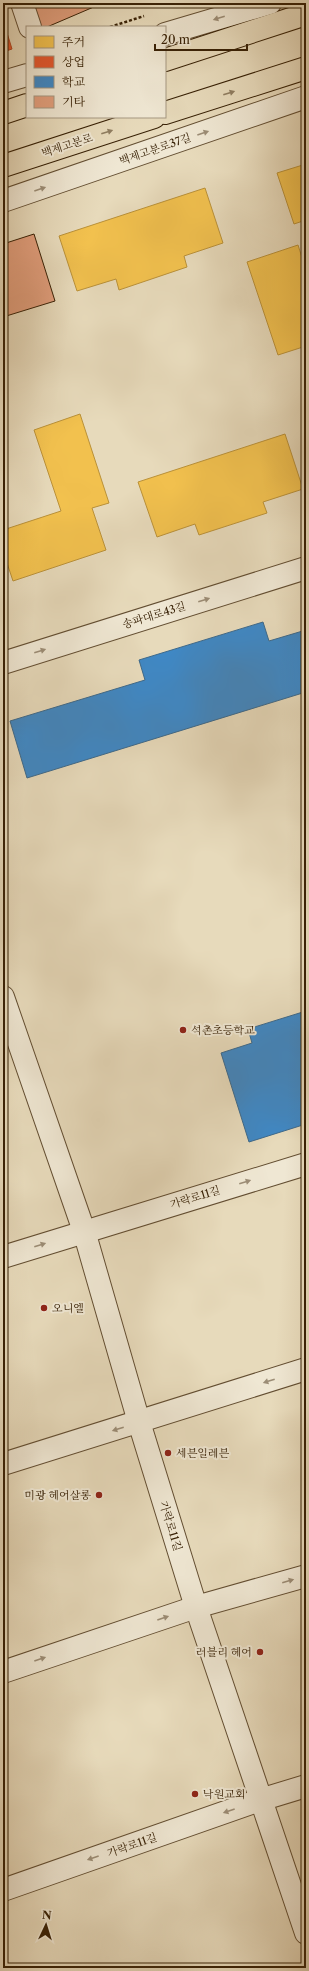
<svg xmlns="http://www.w3.org/2000/svg" width="309" height="1971" font-family="'Libre Caslon Text','Noto Serif KR',serif">
	<style>
		.homes { fill: #f2c14e; stroke: #ba9138 }
		.shops { fill: #e4572e; stroke: #b04622 }
		.schools { fill: #3f88c5; stroke: #3d698b }
		.building { fill: #e19e7c; stroke: #372005 }
		.lines { fill: none; stroke-linecap: round; stroke-linejoin: round }
		.minor-casing { stroke: #634e32; stroke-width: 24 }
		.major-casing { stroke: #372005; stroke-width: 24 }
		.path { stroke: #372005; stroke-width: 2.5; stroke-dasharray: 3 2; stroke-linecap: butt }
		.minor { stroke: #efe7d3; stroke-width: 22 }
		.major { stroke: #e7dabb; stroke-width: 22 }
		.oneway { fill: #9c8d76 }
		.oneway2 { fill: #8f7d60 }
		.poi-dot { fill: #8f2418; stroke: #efe7d3; stroke-width: 1.5 }
		.labels { text-anchor: middle; stroke-width: 4; stroke-linejoin: round; paint-order: stroke }
		.street-label { font-size: 11px; fill: #372005; stroke: #efe7d3 }
		.poi-label { font-size: 11px; fill: #372005; stroke: #efe7d3; text-anchor: start }
	</style>
	<rect width="100%" height="100%" fill="#e7dabb"/>
	<filter id="stains"><feTurbulence type="fractalNoise" baseFrequency=".005" numOctaves="4"/><feColorMatrix values="0 0 0 0 .2 0 0 0 0 .09 0 0 0 0 .02 0 0 0 .5 -.17"/></filter>
	<radialGradient id="worn" r=".72"><stop offset=".6" stop-color="#630" stop-opacity="0"/><stop offset="1" stop-color="#630" stop-opacity=".3"/></radialGradient>
	<g class="homes">
		<polygon points="306,164 306,220 294,224 277,173"/>
		<polygon points="205,188 223,243 184,256 187,267 119,290 116,279 77,291 59,236"/>
		<polygon points="298,245 306,270 306,346 278,355 247,262"/>
		<polygon points="80,414 109,503 92,508 106,550 13,581 3,551 3,530 61,511 34,430"/>
		<polygon points="285,434 303,489 263,502 267,513 199,535 195,524 157,537 138,482"/>
	</g>
	<polygon class="shops" points="3,20 12,49 3,52"/>
	<g class="schools">
		<polygon points="263,622 269,641 306,630 306,692 27,778 10,721 145,680 139,660"/>
		<polygon points="306,1011 306,1124 249,1142 221,1053 252,1043 248,1029"/>
	</g>
	<g class="building">
		<polygon points="31,3 103,3 47,27 41,27"/>
		<polygon points="34,234 55,301 3,317 3,244"/>
	</g>
	<g class="lines">
		<g class="minor-casing">
			<g id="minor">
				<polyline points="22,3 30,27"/>
				<polyline points="165,34 270,3"/>
				<polyline points="3,82 27,75"/>
				<polyline points="3,201 306,97"/>
				<polyline points="3,663 306,568"/>
				<polyline points="3,997 84,1231 139,1422 196,1607 306,1933"/>
				<polyline points="3,1257 306,1164"/>
				<polyline points="3,1464 306,1369"/>
				<polyline points="3,1672 196,1607 306,1576"/>
				<polyline points="3,1890 260,1800 306,1786"/>
			</g>
		</g>
		<g class="major-casing">
			<g id="major">
				<polyline points="165,60 306,14"/>
				<polyline points="3,113 27,105"/>
				<polyline points="165,113 306,68"/>
				<polyline points="3,166 154,117"/>
			</g>
		</g>
		<polyline class="path" points="110,27 144,16"/>
		<use href="#minor" class="minor"/>
		<use href="#major" class="major"/>
	</g>
	<defs><path id="oneway-solid" d="M-6-.8H1V-3.2L6.5 0L1 3.2V.8H-6Z"/></defs>
	<g class="oneway">
		<use href="#oneway-solid" transform="translate(219 18) rotate(163)"/>
		<use href="#oneway-solid" transform="translate(203 133) rotate(-19)"/>
		<use href="#oneway-solid" transform="translate(40 189) rotate(-19)"/>
		<use href="#oneway-solid" transform="translate(204 600) rotate(-17)"/>
		<use href="#oneway-solid" transform="translate(40 651) rotate(-17)"/>
		<use href="#oneway-solid" transform="translate(245 1182) rotate(-17)"/>
		<use href="#oneway-solid" transform="translate(40 1245) rotate(-18)"/>
		<use href="#oneway-solid" transform="translate(269 1381) rotate(162)"/>
		<use href="#oneway-solid" transform="translate(118 1429) rotate(163)"/>
		<use href="#oneway-solid" transform="translate(288 1581) rotate(-16)"/>
		<use href="#oneway-solid" transform="translate(163 1618) rotate(-19)"/>
		<use href="#oneway-solid" transform="translate(40 1659) rotate(-19)"/>
		<use href="#oneway-solid" transform="translate(229 1811) rotate(161)"/>
		<use href="#oneway-solid" transform="translate(93 1858) rotate(161)"/>
	</g>
	<g class="oneway2">
		<use href="#oneway-solid" transform="translate(229 93) rotate(-18)"/>
		<use href="#oneway-solid" transform="translate(107 132) rotate(-18)"/>
	</g>
	<g class="poi-dot">
		<circle cx="183" cy="1030" r="4"/>
		<circle cx="44" cy="1308" r="4"/>
		<circle cx="168" cy="1453" r="4"/>
		<circle cx="99" cy="1495" r="4"/>
		<circle cx="260" cy="1652" r="4"/>
		<circle cx="195" cy="1794" r="4"/>
	</g>
	<g class="labels">
		<g class="street-label">
			<text transform="translate(67 145) rotate(-18)" y="4">백제고분로</text>
			<text transform="translate(155 149) rotate(-19)" y="4">백제고분로37길</text>
			<text transform="translate(154 615) rotate(-17)" y="4">송파대로43길</text>
			<text transform="translate(195 1197) rotate(-17)" y="4">가락로11길</text>
			<text transform="translate(171 1526) rotate(73)" y="4">가락로11길</text>
			<text transform="translate(132 1845) rotate(-19)" y="4">가락로11길</text>
		</g>
		<g class="poi-label">
			<text x="191" y="1034">석촌초등학교</text>
			<text x="52" y="1312">오니엘</text>
			<text x="176" y="1457">세븐일레븐</text>
			<text x="91" y="1499" text-anchor="end">미광 헤어살롱</text>
			<text x="252" y="1656" text-anchor="end">러블리 헤어</text>
			<text x="203" y="1798">낙원교회</text>
		</g>
	</g>
	<rect width="309" height="1971" fill="none" stroke="#e7dabb" stroke-width="16"/>
	<rect x="4" y="4" width="301" height="1963" fill="none" stroke="#372005" stroke-width="2"/>
	<rect x="8" y="8" width="293" height="1955" fill="none" stroke="#372005"/>
	<rect x="26" y="26" width="140" height="92" fill="#efe7d3" stroke="#a59781"/>
	<rect x="34" y="36" width="20" height="12" fill="#f2c14e" stroke="#a59781"/>
	<text x="62" y="46" font-size="12" fill="#372005">주거</text>
	<rect x="34" y="56" width="20" height="12" fill="#e4572e" stroke="#a59781"/>
	<text x="62" y="66" font-size="12" fill="#372005">상업</text>
	<rect x="34" y="76" width="20" height="12" fill="#3f88c5" stroke="#a59781"/>
	<text x="62" y="86" font-size="12" fill="#372005">학교</text>
	<rect x="34" y="96" width="20" height="12" fill="#e19e7c" stroke="#a59781"/>
	<text x="62" y="106" font-size="12" fill="#372005">기타</text>
	<g transform="translate(46 1925) rotate(4)" stroke="#efe7d3" stroke-width="3" paint-order="stroke">
	<path d="M0-3L7 15L0 10L-7 15Z" fill="#372005"/>
	<text y="-6" font-size="11" font-weight="bold" text-anchor="middle" fill="#372005">N</text>
	</g>
	<path d="M155 44v6h92v-6" fill="none" stroke="#372005" stroke-width="2"/>
	<text x="161" y="44" font-size="12" fill="#372005" stroke="#efe7d3" stroke-width="3" paint-order="stroke">20 m</text>
	<rect width="100%" height="100%" filter="url(#stains)"/>
	<rect width="100%" height="100%" fill="url(#worn)"/>
</svg>
